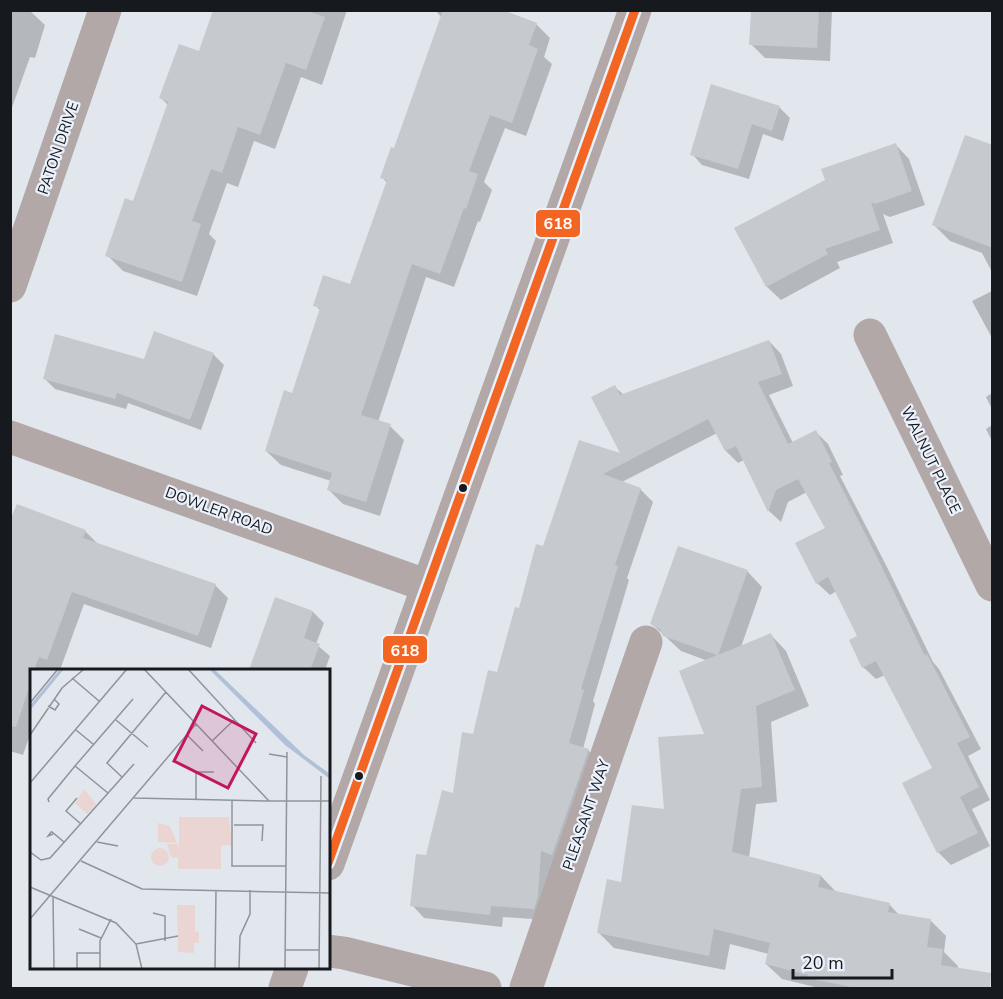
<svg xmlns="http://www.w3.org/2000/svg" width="1003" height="999" font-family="'Nunito Sans',sans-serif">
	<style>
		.shadow { fill: #0003 }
		.building { fill: #c6cacf }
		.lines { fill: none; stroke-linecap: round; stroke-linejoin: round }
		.minor { stroke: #b1a8a7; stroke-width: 33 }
		.tertiary { stroke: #b1a8a7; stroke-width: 33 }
		.bus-1-casing { stroke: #ebf2fd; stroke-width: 14 }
		.bus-1 { stroke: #f26522; stroke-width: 9 }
		.bus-dot { fill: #16191d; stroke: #ebf2fd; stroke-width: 2 }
		.labels { text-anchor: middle; stroke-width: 4.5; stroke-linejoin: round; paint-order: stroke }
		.street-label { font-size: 15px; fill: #16191d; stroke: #ebf2fd }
		.inset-river { fill: none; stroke: #b0c0d9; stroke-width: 3 }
		.inset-road { fill: none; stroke: #90949a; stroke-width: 1.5 }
		.view { fill: #c2185b; fill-opacity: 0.15; stroke: #c2185b; stroke-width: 3 }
		.inset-edge { fill: none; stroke: #16191d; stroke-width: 3 }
		.line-badge { stroke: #ebf2fd; stroke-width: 2 }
		.badge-label { font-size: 16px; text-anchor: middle; font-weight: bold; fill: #fff }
	</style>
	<rect width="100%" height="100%" fill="#e2e6ed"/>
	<g class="shadow">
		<polygon points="10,10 30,11 45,25 35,58 30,57 10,113"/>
		<polygon points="215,10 347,10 322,85 301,77 275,149 254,141 238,187 227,183 209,234 216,241 197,296 123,271 107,255 134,203 168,105 161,98 199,53"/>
		<polygon points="435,10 500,10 536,24 550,38 544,57 552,64 526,136 505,128 484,182 492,190 480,222 478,221 454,287 426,277 378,422 390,426 404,440 380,516 343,504 329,490 331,481 281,465 266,451 293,395 321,311 315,305 350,286 387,183 382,177 395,150 442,18"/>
		<polygon points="752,10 832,10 830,61 765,58 751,44"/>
		<polygon points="779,107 790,118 783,141 763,134 749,179 702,165 692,154"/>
		<polygon points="896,145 909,159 925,205 890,217 883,214 893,243 837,262 840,268 781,300 767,287 736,228"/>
		<polygon points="992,146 992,272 982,253 950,241 934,225"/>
		<polygon points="992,291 992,338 972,301"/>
		<polygon points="769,341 781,354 793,386 769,395 793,443 816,432 828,444 843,475 840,476 887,567 933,662 939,669 981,749 968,756 990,800 972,809 990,846 951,865 938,852 904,784 934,769 885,675 876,679 863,667 859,637 837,591 830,595 817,583 827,528 807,492 788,502 781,522 769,511 744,460 738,463 726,451 717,433 622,482 640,489 653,502 627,578 629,580 593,701 595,704 583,749 588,750 601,763 546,920 503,917 502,927 424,918 412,905 428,857 454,794 520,610 544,548 580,442 623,456 615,387 624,395"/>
		<polygon points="213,354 224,365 201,430 128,403 126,409 55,389 44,378 145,361"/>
		<polygon points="992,393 992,409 986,397"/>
		<polygon points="992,425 992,441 986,429"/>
		<polygon points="10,525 85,531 98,544 215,585 228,598 211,648 84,604 60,670 51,669 51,670 32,670 32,729 23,755 10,751"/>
		<polygon points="747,571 762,587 741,647 771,635 786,651 809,706 771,722 777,802 756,804 749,858 821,876 837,893 889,904 900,916 930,920 946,936 944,952 958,966 957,976 965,984 964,988 819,988 782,979 766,964 769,954 730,944 725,970 614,948 598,932 622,883 665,811 706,735 708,661 681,651 652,624"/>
		<polygon points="276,599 313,612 324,623 316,644 330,656 325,670 251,670"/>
	</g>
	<g class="building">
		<polygon points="213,10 305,10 325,17 306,70 286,63 260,135 238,127 222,173 211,169 192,221 201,224 182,282 105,256 125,198 133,201 168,102 159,98 179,44 199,51"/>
		<polygon points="443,10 503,10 537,23 529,45 538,49 512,123 490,115 469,171 478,174 466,209 464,208 440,274 412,264 361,415 391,424 366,502 327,490 332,473 265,451 284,390 292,393 320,308 313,306 323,275 350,284 387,180 380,178 391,147 394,148"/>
		<polygon points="751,10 819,10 817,48 749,45"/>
		<polygon points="711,84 780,106 772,131 752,124 738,169 690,155"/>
		<polygon points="965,135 993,145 993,248 932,225"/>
		<polygon points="896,143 912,191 875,204 871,202 880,230 825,249 828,254 766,287 734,228 825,180 821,169"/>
		<polygon points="154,331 214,353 190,420 117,393 115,399 43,379 55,334 144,359"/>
		<polygon points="769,340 782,374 758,382 788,444 816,430 832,462 829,463 875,553 925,656 927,654 970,737 957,743 979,787 960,797 978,833 937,853 902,783 932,768 876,661 862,668 849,640 857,636 828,577 816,584 795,543 825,528 798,479 776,490 768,512 736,446 725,451 708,419 603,474 641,488 615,565 618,566 581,689 584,690 569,743 589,749 552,855 541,851 538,896 534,909 491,906 490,915 410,906 416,854 426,855 442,790 453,793 462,732 473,734 488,670 497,672 515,607 519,608 536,544 543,546 579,440 620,453 591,397 615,385 620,395"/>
		<polygon points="17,504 86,530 83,538 216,584 198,636 72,592 47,660 39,657 34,670 32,670 32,679 16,727 10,726 10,520"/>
		<polygon points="678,546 748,570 718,655 771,633 795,690 756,706 762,787 741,789 732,852 821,875 818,887 890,903 888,912 931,919 927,947 943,949 941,965 991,973 990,988 856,988 807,978 808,975 765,964 770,943 714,929 709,956 597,933 607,879 621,882 632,805 664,809 658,737 704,734 679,671 717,655 663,636 660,629 650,624"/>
		<polygon points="275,597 313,611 304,638 320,644 310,670 249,670"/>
	</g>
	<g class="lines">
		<g class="minor">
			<polyline points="10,286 105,10"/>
			<polyline points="870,335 992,585"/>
			<polyline points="10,437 428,586"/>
			<polyline points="526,988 646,642"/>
		</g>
		<g class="tertiary">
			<polyline points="328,864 635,10"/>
			<polyline points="328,951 344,953 485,988"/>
			<polyline points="285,988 292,968"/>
		</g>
		<g class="bus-1-casing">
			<polyline id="bus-1" points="328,863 635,10"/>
		</g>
		<use href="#bus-1" class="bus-1"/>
	</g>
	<g class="bus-dot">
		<circle cx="463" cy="488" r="5"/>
		<circle cx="359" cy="776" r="5"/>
	</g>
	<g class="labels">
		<g class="street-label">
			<text transform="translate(58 148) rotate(-71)" y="5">PATON DRIVE</text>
			<text transform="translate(931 460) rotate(64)" y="5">WALNUT PLACE</text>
			<text transform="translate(219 511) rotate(20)" y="5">DOWLER ROAD</text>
			<text transform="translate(586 815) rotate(-71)" y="5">PLEASANT WAY</text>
		</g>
	</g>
	<g transform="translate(30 669)">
		<rect width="300" height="300" fill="#e2e6ed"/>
		<path d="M 54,120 L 66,135 L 57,145 L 45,134 ZM 149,148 L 199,148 L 202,176 L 191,177 L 191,200 L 148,200 L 148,189 L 141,188 L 137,175 L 149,175 ZM 128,154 L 140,157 L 147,174 L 128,173 ZM121 188a9 9 0 1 1 18 0a9 9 0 1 1-18 0ZM 147,236 L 165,236 L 165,262 L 169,263 L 169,274 L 164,274 L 164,284 L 148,283 Z" fill="#ead5d3"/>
		<path d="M 179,0 L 184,0 L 274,86 L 300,105 L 300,110 L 255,76 Z" fill="#b0c0d9"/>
		<path class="inset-river" d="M 0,39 L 32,0"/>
		<path class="inset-road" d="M 114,0 L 239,132 L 300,132M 158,0 L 226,74M 42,9 L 69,32M 0,34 L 28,0M 18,37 L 25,41 L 29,35 L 24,30M 86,51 L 118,78M 46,61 L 63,75M 0,66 L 32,19 L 54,0M 157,66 L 173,82M 182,72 L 204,51M 239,85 L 257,88M 45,97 L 78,124M 92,108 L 77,94 L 136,23M 0,114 L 97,0M 47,129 L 36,142 L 51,155M 104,129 L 238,132M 166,131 L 166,103 L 184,103M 202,132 L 202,197 L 256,197M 19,133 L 18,130 L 45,97 L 103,30M 204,156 L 233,156 L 232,172M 23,165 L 18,167 L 21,163 L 22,163 L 34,173M 67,173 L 88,177M 0,183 L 11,191 L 20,189 L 104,95M 51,192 L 112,220 L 300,224M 0,218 L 86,254 L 106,275 L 112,300M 23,227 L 24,300M 123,244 L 135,247 L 135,272M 0,250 L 166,55M 49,260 L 71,269M 106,275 L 148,267M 256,281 L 289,281M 47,300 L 47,284 L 70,284M 70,300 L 70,272 L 81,250M 185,300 L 186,221M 209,300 L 210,267 L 220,245 L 220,221M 255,300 L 257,83M 289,300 L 291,107"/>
		<path class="view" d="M 172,37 L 226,65 L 198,119 L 144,92 Z"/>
		<rect width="300" height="300" class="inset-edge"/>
	</g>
	<g class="line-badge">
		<rect x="535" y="209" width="46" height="29" rx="6" fill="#f26522"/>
		<rect x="382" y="635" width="46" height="29" rx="6" fill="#f26522"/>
	</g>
	<g class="badge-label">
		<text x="558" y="229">618</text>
		<text x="405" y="656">618</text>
	</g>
	<rect width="1003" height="999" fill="none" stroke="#16191d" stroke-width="24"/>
	<path d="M793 969v9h99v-9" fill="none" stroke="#16191d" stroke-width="3"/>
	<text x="802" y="969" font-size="18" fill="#16191d" stroke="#ebf2fd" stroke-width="4.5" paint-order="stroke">20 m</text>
</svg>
